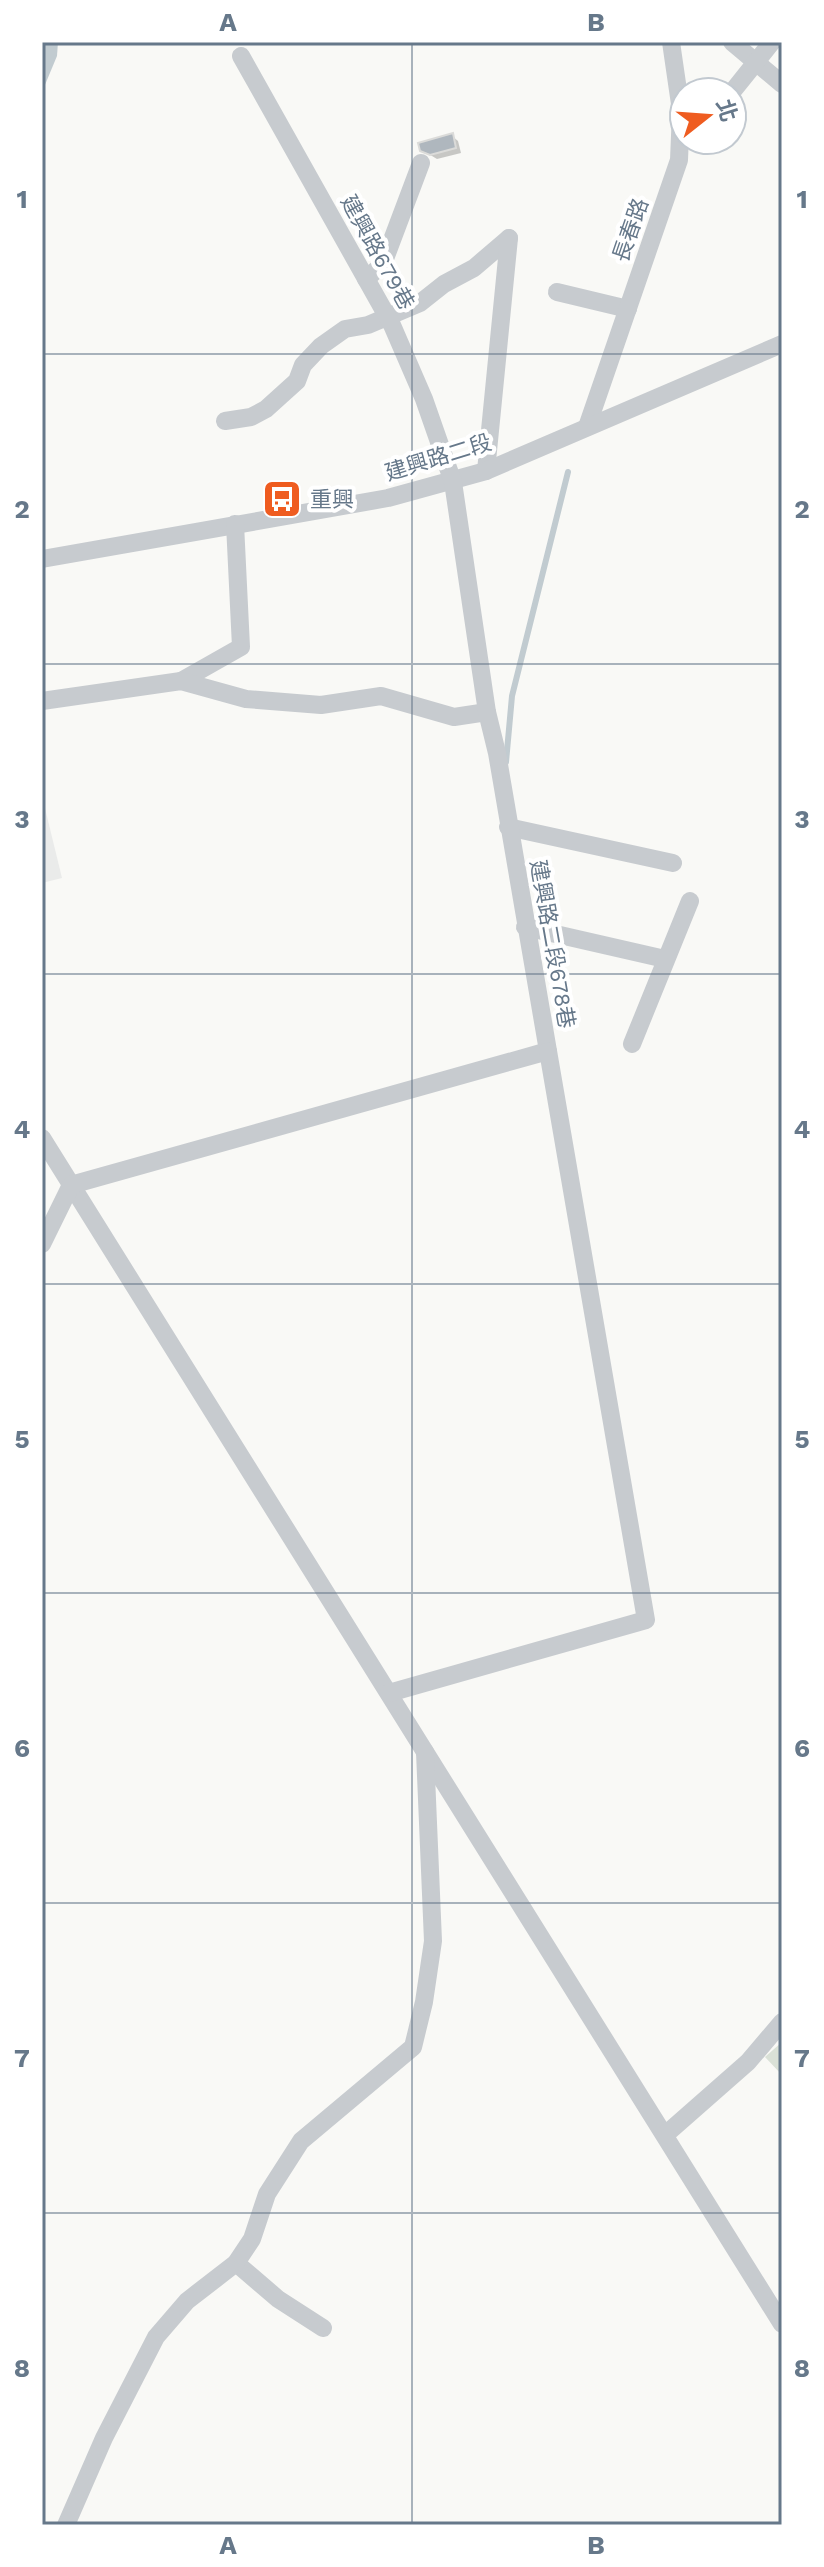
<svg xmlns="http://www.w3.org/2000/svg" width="824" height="2567" font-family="'Work Sans','Noto Sans TC',sans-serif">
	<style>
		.built { fill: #eaebea }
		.green { fill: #dae1d7 }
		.water { fill: #c1cbd0 }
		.shadow { fill: #0003 }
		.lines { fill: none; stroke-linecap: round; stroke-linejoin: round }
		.stream { stroke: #c1cbd0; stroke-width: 6 }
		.building { fill: #afb7be; stroke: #dbdbd9; stroke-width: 2 }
		.minor { stroke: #c7cbcf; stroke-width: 18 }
		.grid { fill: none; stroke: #66788a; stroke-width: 2; stroke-opacity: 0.55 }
		.labels { text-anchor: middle; stroke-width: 8; stroke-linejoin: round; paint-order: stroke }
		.street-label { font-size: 22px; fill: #66788a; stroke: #fff }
		.poi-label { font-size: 22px; fill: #66788a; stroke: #fff; text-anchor: start }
		.neatline { fill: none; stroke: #66788a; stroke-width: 3 }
		.grid-label { font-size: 26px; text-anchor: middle; font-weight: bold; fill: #66788a }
	</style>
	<rect width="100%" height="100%" fill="#f9f9f6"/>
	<polygon class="built" points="42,796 62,878 42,883"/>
	<polygon class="green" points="782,2042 782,2075 765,2057"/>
	<polygon class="water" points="42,42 58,42 57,56 42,92"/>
	<polygon class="shadow" points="452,136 458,141 461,153 437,159 422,150"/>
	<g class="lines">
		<polyline class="stream" points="506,762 512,696 568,472"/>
	</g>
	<polygon class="building" points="453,133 456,148 430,155 420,151 418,143"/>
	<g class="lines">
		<g class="minor">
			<polyline points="732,42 782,84"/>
			<polyline points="732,92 772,42"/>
			<polyline points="366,279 383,264 421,163"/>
			<polyline points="557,292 628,309"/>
			<polyline points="225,421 251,417 266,409 297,381 303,365 321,346 345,329 368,325 420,303 444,284 474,268 509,238"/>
			<polyline points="587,427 679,160 681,111 671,42"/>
			<polyline points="486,471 509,238"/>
			<polyline points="42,559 388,498 486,471 782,344"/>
			<polyline points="181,681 241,647 235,524"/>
			<polyline points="42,701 181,681 246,699 321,705 381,696 454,717 487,712"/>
			<polyline points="508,827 673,863"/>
			<polyline points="525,927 665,959"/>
			<polyline points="632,1044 690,901"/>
			<polyline points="42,1138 782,2324"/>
			<polyline points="42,1244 71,1185 548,1051 497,753 487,712 453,482 424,399 392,325 241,56"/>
			<polyline points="389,1693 646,1620 548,1051"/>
			<polyline points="665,2135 748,2062 782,2022"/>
			<polyline points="236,2263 278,2299 323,2328"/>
			<polyline points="66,2525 104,2438 156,2337 187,2301 236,2263 252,2239 267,2194 301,2141 413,2047 424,2002 433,1941 425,1752"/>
		</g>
	</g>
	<path class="grid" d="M 412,42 L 412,2525M 42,354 L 782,354M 42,664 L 782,664M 42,974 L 782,974M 42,1284 L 782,1284M 42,1593 L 782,1593M 42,1903 L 782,1903M 42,2213 L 782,2213"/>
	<defs>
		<g id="bus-square" transform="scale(2)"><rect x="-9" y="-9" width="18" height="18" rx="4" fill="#ef5c20" stroke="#fff"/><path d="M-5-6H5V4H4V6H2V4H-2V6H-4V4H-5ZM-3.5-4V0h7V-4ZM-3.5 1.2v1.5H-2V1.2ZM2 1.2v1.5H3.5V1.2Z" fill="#fff"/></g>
	</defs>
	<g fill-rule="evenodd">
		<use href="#bus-square" x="282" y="499"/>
	</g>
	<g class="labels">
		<g class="street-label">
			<text transform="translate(630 230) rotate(-71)" y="8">長春路</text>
			<text transform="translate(378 252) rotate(61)" y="8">建興路679巷</text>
			<text transform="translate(438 457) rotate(-17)" y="8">建興路二段</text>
			<text transform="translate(553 944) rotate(80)" y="8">建興路二段678巷</text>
		</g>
		<g class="poi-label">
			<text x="310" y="507">重興</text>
		</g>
	</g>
	<rect width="824" height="2567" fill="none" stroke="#ffffff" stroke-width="88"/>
	<g transform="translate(708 116) rotate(73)"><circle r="38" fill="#ffffff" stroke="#c2c9d0" stroke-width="2"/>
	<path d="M0-6L14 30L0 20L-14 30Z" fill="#ef5c20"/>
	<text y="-12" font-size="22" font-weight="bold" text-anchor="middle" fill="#66788a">北</text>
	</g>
	<rect x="44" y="44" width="736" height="2479" class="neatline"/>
	<g class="grid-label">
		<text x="228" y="31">A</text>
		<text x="596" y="31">B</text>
		<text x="22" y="208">1</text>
		<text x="802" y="208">1</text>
		<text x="22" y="518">2</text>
		<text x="802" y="518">2</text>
		<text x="22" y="828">3</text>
		<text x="802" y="828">3</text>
		<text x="22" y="1138">4</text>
		<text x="802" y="1138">4</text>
		<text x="22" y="1448">5</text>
		<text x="802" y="1448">5</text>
		<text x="22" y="1757">6</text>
		<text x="802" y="1757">6</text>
		<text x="22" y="2067">7</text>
		<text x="802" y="2067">7</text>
		<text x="22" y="2377">8</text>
		<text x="802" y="2377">8</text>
		<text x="228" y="2554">A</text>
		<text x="596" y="2554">B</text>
	</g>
</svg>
